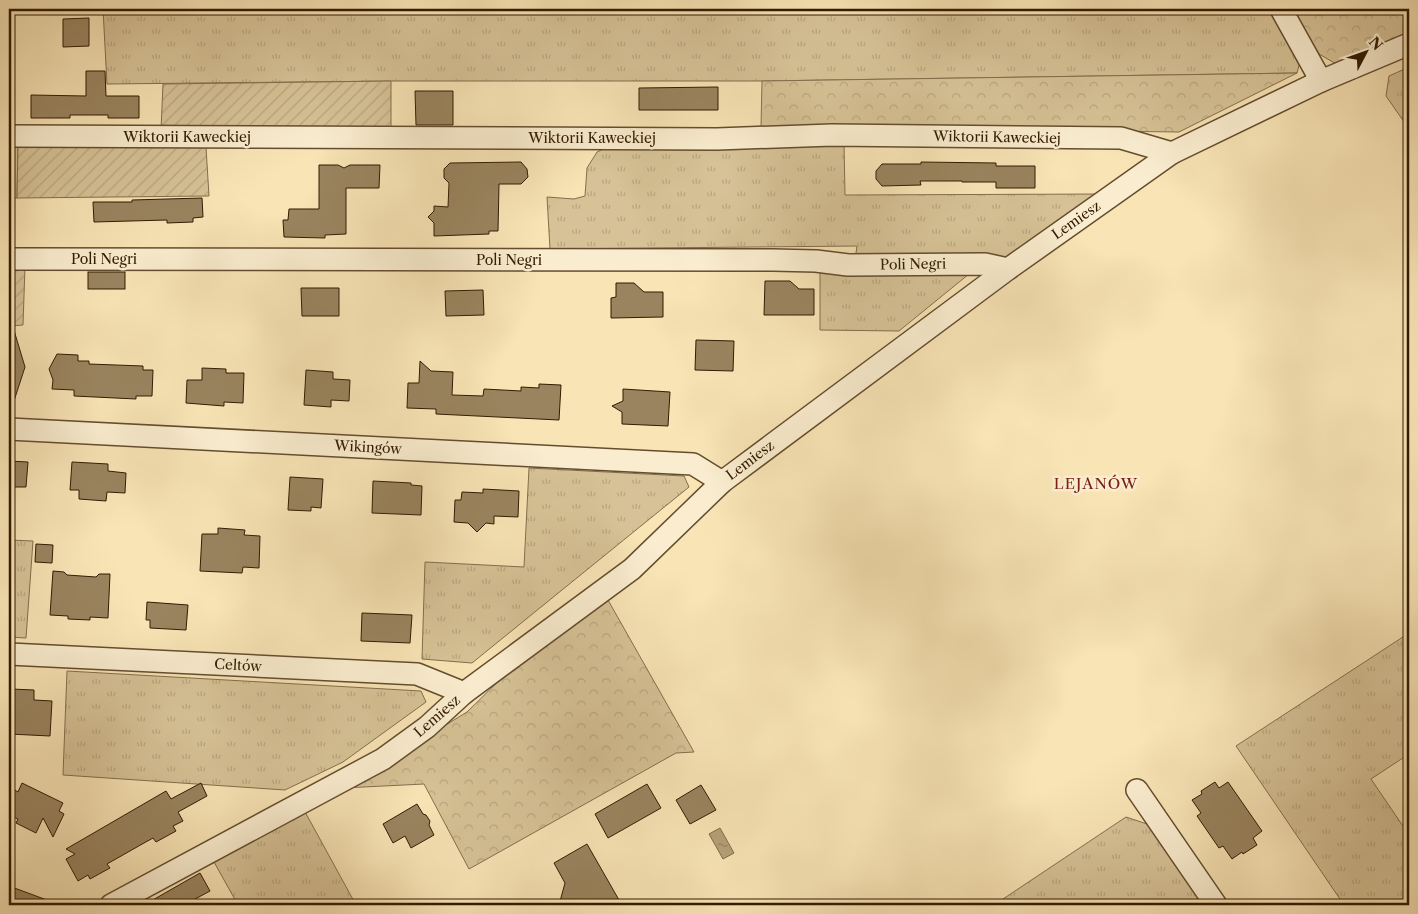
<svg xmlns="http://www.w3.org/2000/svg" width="1418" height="914" font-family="'Libre Caslon Text',serif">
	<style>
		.grass { fill: url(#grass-tufts); stroke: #846e4c }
		.forest { fill: url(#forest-crowns); stroke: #846e4c }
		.garden { fill: url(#garden-furrows); stroke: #846e4c }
		.water { fill: url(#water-ripples); stroke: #816b48 }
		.building { fill: #99845f; stroke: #321b01 }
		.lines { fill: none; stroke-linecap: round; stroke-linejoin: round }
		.street-casing { stroke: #644d2e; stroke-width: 24 }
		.street { stroke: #faedcf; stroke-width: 21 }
		.labels { text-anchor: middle; stroke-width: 5; stroke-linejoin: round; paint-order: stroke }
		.street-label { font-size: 14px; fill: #321b01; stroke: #faedcf }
		.neighbourhood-label { font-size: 15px; letter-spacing: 1px; fill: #7a1f14; stroke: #faedcf }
	</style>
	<defs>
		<pattern id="grass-tufts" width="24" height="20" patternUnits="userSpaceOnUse" patternTransform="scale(1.25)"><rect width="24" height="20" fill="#d6c296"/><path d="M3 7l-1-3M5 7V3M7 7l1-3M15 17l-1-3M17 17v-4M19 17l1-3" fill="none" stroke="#b8a680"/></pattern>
		<pattern id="forest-crowns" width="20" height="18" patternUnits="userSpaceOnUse" patternTransform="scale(1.25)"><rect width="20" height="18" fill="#d6c296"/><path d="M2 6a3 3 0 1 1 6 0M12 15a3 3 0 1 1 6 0" fill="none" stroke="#b8a680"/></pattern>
		<pattern id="garden-furrows" width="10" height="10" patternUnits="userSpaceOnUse" patternTransform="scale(1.25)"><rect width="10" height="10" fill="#d6c296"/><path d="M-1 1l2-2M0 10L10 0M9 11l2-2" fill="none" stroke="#b8a680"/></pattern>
		<pattern id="water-ripples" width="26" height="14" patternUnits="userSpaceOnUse" patternTransform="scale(1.25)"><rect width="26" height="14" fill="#b5a078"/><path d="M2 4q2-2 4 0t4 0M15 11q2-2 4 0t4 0" fill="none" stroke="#948260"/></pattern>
	</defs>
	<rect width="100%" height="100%" fill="#f8e4b5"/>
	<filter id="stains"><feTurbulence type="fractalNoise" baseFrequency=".004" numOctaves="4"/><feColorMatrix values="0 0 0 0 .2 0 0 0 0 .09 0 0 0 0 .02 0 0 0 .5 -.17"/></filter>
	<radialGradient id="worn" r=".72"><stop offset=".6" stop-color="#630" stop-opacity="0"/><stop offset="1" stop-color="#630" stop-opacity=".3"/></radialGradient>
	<g class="grass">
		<polygon points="103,9 1271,9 1301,58 1297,73 762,81 391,81 107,84"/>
		<polygon points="1409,67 1409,129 1386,96 1389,76"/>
		<polygon points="9,144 18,145 17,198 9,198"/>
		<polygon points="844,144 845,195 1103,194 1010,259 862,259 856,253 857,246 550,249 547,197 574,199 585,196 587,168 597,152 608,147"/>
		<polygon points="820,269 969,274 899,331 820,330"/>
		<polygon points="529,468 684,476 689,487 472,663 422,659 425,562 524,567"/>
		<polygon points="9,540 33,541 26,638 9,637"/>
		<polygon points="1409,633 1409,754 1371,779 1409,835 1409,905 1344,905 1236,746"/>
		<polygon points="67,671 421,691 426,702 343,762 285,790 63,775"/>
		<polygon points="304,810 356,905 238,905 214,862"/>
		<polygon points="1126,817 1147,824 1203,905 994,905"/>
	</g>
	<g class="forest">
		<polygon points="1291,9 1409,9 1409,35 1338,65 1319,54"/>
		<polygon points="1297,73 1179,132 761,127 762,81"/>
		<polygon points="604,593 694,752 676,753 469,869 424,784 343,788 467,712 511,669"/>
	</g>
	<g class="garden">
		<polygon points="391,81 391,134 161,130 163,84"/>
		<polygon points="18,145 206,147 209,196 17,198"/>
		<polygon points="9,266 25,266 23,325 9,326"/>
	</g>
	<polygon class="water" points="720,828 734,853 723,859 709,834"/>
	<g class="building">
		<polygon points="89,18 89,46 63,47 63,19"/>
		<polygon points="86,71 105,71 106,96 139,96 139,118 108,118 108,115 70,115 70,118 31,118 31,95 86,96"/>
		<polygon points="718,87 718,110 639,110 639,88"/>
		<polygon points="415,91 453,91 453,125 416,125"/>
		<polygon points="521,162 527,169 528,177 521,184 499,184 498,231 489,231 489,234 434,236 434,223 428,217 434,211 434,206 448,207 449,183 444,178 444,169 450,163"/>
		<polygon points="921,162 996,163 996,166 1035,166 1035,188 996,188 996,182 962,182 962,181 920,181 921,185 882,186 876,179 876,171 882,164 921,164"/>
		<polygon points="319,165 338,165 344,168 350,165 380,165 379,188 346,188 346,234 325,235 325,238 284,237 283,220 288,220 289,209 319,209"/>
		<polygon points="202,198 203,217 193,218 193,222 167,223 167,220 94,222 93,202 132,202 132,200"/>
		<rect x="88" y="272" width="37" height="17"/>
		<polygon points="765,281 790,281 799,289 814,289 814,315 764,315"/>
		<polygon points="616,283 634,283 644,292 663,292 663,317 611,318 611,298 616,297"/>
		<polygon points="301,288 339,288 339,316 302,316"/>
		<polygon points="483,290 484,315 446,316 445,291"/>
		<polygon points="9,327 13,327 25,367 12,407 9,406"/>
		<polygon points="696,340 734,341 733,371 695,370"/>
		<polygon points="57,354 78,355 78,361 89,361 89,364 143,366 143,370 153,370 152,396 136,396 136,399 74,396 74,390 52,389 53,380 49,369"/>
		<polygon points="420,361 431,371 453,372 452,395 483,396 484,389 521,391 521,387 539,388 539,384 561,385 559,420 436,414 436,409 407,408 408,383 419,383"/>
		<polygon points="202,368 226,369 226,373 244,373 243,403 224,402 224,406 186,403 187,380 202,380"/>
		<polygon points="306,370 333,372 333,379 350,380 349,401 331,400 331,407 304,405"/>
		<polygon points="623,389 670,392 668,426 622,424 622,412 612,406 623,401"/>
		<polygon points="9,461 28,462 26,487 9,487"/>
		<polygon points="72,462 108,464 108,471 126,473 125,493 107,492 106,501 79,499 79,490 70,490"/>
		<polygon points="290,477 323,479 321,508 311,507 311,511 288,510"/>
		<polygon points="373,481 411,483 411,485 422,486 421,515 372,513"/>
		<polygon points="483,489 519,491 518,517 494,516 494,524 486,523 477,532 468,523 454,522 455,500 461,500 462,492 483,493"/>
		<polygon points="218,528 245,530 244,535 260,536 259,568 243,567 242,573 200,571 202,534 218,534"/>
		<polygon points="36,544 53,545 52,563 35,562"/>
		<polygon points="53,571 64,572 67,575 96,577 99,574 110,574 108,618 90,617 90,620 68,619 68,616 50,615"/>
		<polygon points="147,602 188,605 186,630 150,628 150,620 146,620"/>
		<polygon points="362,613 412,615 410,643 361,641"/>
		<polygon points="11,689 34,690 34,700 52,701 50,736 9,734 9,699 10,699"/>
		<polygon points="1215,782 1219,788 1228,782 1262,831 1253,838 1257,845 1243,854 1242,852 1232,859 1223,846 1219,848 1197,816 1201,813 1192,800 1202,794 1201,791"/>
		<polygon points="22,783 63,803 59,811 64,814 53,837 43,818 36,833 16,823 18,819 9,815 9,798 13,789 18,792"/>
		<polygon points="201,783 207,796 178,812 183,821 173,826 176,831 156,842 153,838 144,843 107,864 110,868 90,879 88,875 78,881 66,859 75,854 66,849 166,791 171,799"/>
		<polygon points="647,784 661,808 608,838 595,814"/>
		<polygon points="701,785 716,810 690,824 676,800"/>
		<polygon points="417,804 423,814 426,815 430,821 429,825 434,835 411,848 405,836 393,843 383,824"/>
		<polygon points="587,844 619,900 609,905 559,905 565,883 554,863"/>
		<polygon points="200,873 210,891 184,905 144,905"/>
		<polygon points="9,886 55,903 55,905 9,905"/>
	</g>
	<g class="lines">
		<g class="street-casing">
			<g id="street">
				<polyline points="1281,9 1321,81"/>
				<polyline points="9,136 717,139 832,135 1121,138 1172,153"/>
				<polyline points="9,259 773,260 816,261 848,265 985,264 1008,269"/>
				<polyline points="9,429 693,464 722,482"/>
				<polyline points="9,654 417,674 464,693"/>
				<polyline points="1137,790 1216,905"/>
				<polyline points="111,905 383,759 427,727 464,693 632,569 722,482 1008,269 1172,153 1321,81 1409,44"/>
			</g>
		</g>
		<use href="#street" class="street"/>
	</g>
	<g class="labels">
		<g class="street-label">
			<text x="187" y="142">Wiktorii Kaweckiej</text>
			<text transform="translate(997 137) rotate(1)" y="5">Wiktorii Kaweckiej</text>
			<text x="592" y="143">Wiktorii Kaweckiej</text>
			<text transform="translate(1076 220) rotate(-35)" y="5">Lemiesz</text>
			<text x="104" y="264">Poli Negri</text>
			<text x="509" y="265">Poli Negri</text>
			<text transform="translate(913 264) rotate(-1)" y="5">Poli Negri</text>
			<text transform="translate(368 447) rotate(3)" y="5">Wikingów</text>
			<text transform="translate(750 460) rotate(-37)" y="5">Lemiesz</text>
			<text transform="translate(238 665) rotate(3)" y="5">Celtów</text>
			<text transform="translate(437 716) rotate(-41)" y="5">Lemiesz</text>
		</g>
		<g class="neighbourhood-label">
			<text x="1096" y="489">LEJANÓW</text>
		</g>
	</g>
	<rect width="1418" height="914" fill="none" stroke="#f8e4b5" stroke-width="30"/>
	<rect x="10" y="10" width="1398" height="894" fill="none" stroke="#321b01" stroke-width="2.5"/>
	<rect x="15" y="15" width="1388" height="884" fill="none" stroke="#321b01"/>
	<g transform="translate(1366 52) rotate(49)" stroke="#faedcf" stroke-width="4" paint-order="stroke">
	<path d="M0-4L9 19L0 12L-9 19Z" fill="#321b01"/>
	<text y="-8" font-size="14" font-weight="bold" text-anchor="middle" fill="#321b01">N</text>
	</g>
	<rect width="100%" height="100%" filter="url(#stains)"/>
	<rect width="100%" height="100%" fill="url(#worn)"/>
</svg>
